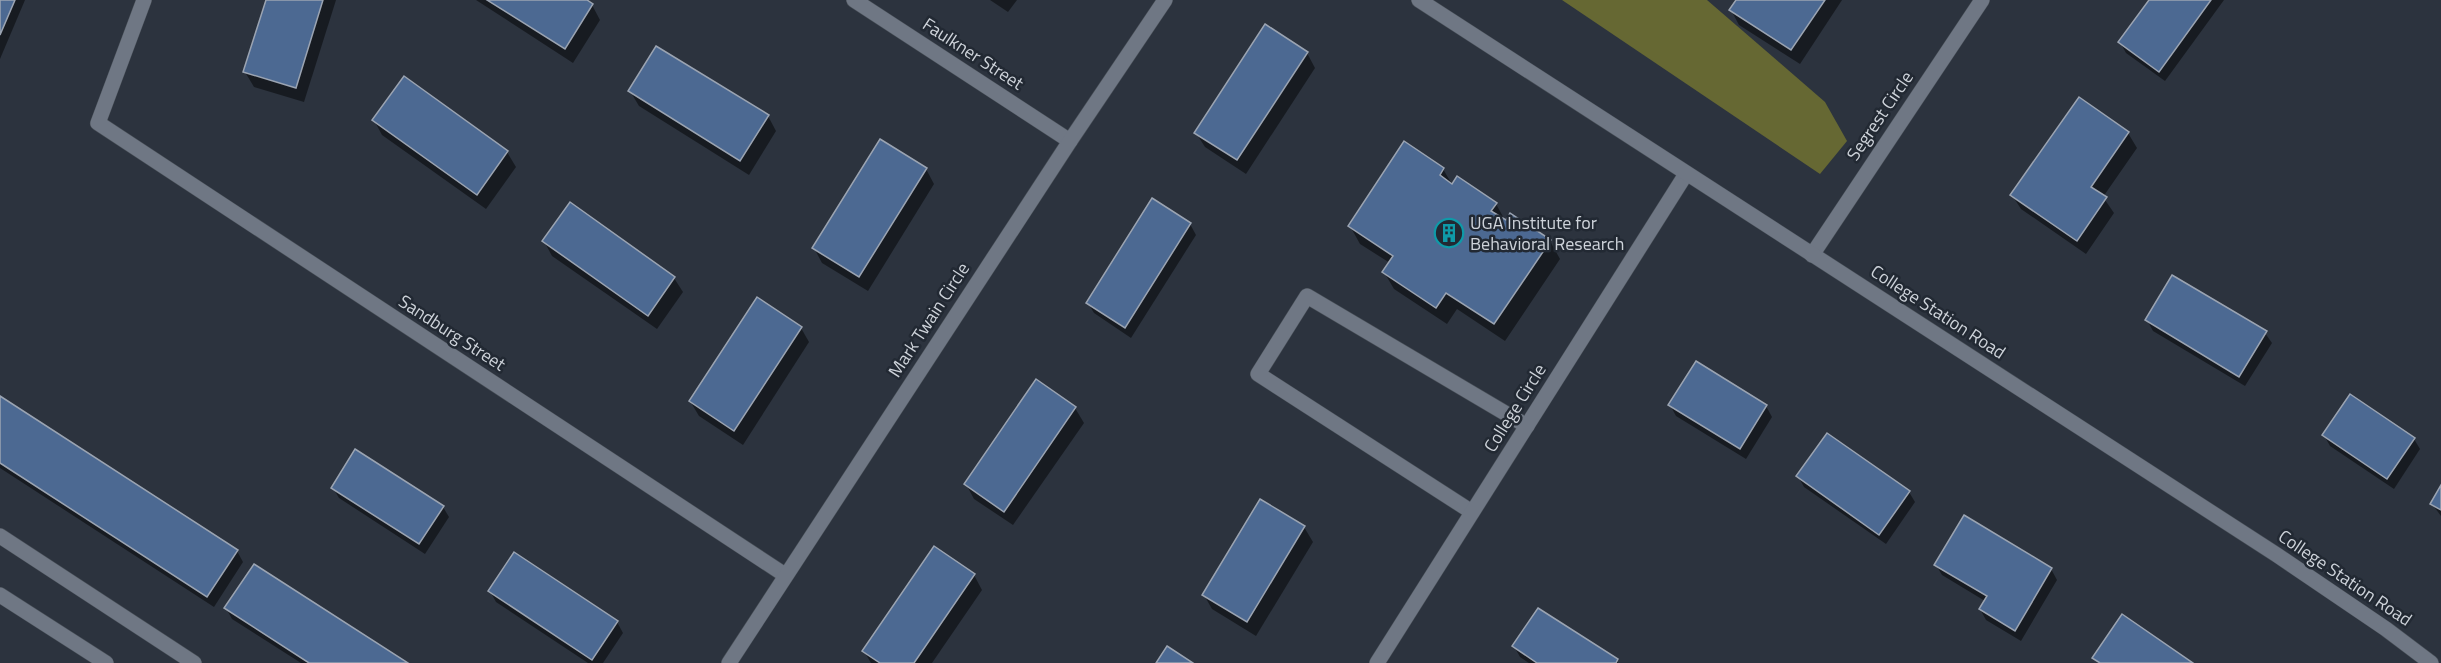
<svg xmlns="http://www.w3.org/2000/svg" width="2441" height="663" font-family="'Titillium Web',sans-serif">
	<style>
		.forest { fill: #666833 }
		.shadow { fill: #0007 }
		.building { fill: #4c6992; stroke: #9ba4b2; stroke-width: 1.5 }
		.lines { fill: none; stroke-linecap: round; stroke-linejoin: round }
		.service-casing { stroke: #484f57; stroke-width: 16 }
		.minor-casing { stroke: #484f57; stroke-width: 16 }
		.secondary-casing { stroke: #484f57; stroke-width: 16 }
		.service { stroke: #6f7784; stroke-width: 15 }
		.minor { stroke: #6f7784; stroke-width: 15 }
		.secondary { stroke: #6f7784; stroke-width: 15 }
		.labels { text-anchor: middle; stroke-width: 5; stroke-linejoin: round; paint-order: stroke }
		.street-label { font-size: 18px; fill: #ced3da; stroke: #222933 }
		.poi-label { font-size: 18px; fill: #ced3da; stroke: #222933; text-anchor: start }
	</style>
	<rect width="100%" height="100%" fill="#2c333e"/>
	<polygon class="forest" points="1562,0 1707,0 1825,102 1847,141 1820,174"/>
	<g class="shadow">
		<polygon points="0,0 25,0 0,59"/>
		<polygon points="267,0 336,0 304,102 254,87 245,72"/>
		<polygon points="476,0 584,0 592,5 600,20 573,63"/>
		<polygon points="990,0 1017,0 1008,12"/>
		<polygon points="1737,0 1842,0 1800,64 1739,25 1731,10"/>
		<polygon points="2151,0 2224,0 2165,81 2126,53 2120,42"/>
		<polygon points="1307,53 1315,68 1246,174 1205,147 1196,133"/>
		<polygon points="404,78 507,152 516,167 486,209 382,135 374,120"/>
		<polygon points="630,91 768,116 776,131 749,175 639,106"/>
		<polygon points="2079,99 2128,133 2137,148 2103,197 2114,213 2086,254 2021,209 2012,195"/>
		<polygon points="926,169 934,184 868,291 822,263 814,248"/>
		<polygon points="1443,169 1453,186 1496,204 1506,222 1550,241 1560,259 1505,341 1457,309 1447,324 1394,289 1384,272 1390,263 1360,244 1350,226"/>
		<polygon points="1190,224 1196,235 1131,338 1094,313 1088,303"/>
		<polygon points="544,241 674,278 683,292 657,329 552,256"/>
		<polygon points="2147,320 2265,333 2272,343 2245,386 2153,331"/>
		<polygon points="801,328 809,342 743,445 699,416 690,401"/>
		<polygon points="0,397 237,551 243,562 214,607 0,468"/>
		<polygon points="1670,405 1766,406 1772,417 1746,459 1676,416"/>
		<polygon points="1075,408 1084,423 1013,525 974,499 966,484"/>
		<polygon points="2324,435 2414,439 2420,449 2394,489 2330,446"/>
		<polygon points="1798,476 1909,492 1915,502 1886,544 1804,487"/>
		<polygon points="333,488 443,507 449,517 425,554 339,498"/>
		<polygon points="2441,488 2441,516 2432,504"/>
		<polygon points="1965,517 2051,569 2057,580 2021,641 1986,620 1980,609 1985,601 1942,575 1936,565"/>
		<polygon points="1304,527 1313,542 1256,636 1212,609 1204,595"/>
		<polygon points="974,575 982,590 932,663 871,663 864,651"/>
		<polygon points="490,591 617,622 623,633 603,663 588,663 496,602"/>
		<polygon points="226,608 405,663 301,663 232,619"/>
		<polygon points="1514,646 1617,660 1618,663 1529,663 1520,657"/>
	</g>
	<g class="building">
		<polygon points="0,0 15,0 0,35"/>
		<polygon points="266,0 323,0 296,88 243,72"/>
		<polygon points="487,0 587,0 593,4 565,49"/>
		<polygon points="1736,0 1825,0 1791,50 1729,10"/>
		<polygon points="2149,0 2211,0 2159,72 2118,42"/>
		<polygon points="1265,24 1308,52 1237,160 1194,133"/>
		<polygon points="656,46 769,115 740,161 628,91"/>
		<polygon points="404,76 508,151 477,195 372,120"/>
		<polygon points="2079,97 2129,132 2091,187 2107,197 2077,241 2010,195"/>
		<polygon points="880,139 927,168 859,277 812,248"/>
		<polygon points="1404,141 1444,168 1440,175 1452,184 1457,176 1497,203 1491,211 1506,220 1510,213 1551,240 1494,324 1446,293 1436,308 1382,272 1393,256 1348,226"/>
		<polygon points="1152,198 1191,223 1125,328 1086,303"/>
		<polygon points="570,202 675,277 648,316 542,241"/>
		<polygon points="2172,275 2267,331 2239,377 2145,320"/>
		<polygon points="757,297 802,327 734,431 689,401"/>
		<polygon points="1696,361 1767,405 1740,449 1668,405"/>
		<polygon points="1036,379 1076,407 1004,512 964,484"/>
		<polygon points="2350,394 2415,438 2387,479 2322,435"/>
		<polygon points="0,396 238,550 207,597 0,463"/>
		<polygon points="1827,433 1910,491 1879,535 1796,476"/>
		<polygon points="355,449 444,506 419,544 331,488"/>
		<polygon points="2441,485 2441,510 2430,504"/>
		<polygon points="1260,499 1305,526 1247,622 1202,595"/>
		<polygon points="1964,515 2052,568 2015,631 1979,609 1987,596 1934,565"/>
		<polygon points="934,546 975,574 914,663 880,663 862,651"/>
		<polygon points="514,552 618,621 592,660 488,591"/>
		<polygon points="254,564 408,663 309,663 224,608"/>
		<polygon points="1538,608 1618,659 1616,663 1537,663 1512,646"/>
		<polygon points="2122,614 2193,663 2100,663 2092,658"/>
		<polygon points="1167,646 1193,663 1156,663"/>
	</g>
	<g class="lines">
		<g class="service-casing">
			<g id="service">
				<polyline points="1472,512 1258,374 1307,296 1527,426"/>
				<polyline points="0,536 194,663"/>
				<polyline points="0,595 106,663"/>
			</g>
		</g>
		<g class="minor-casing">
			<g id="minor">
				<polyline points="144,0 98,123 785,575"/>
				<polyline points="854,0 1070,141"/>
				<polyline points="1812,255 1982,0"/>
				<polyline points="729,663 1070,141 1165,0"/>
				<polyline points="1377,663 1686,174"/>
			</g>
		</g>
		<g class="secondary-casing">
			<polyline id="secondary" points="1419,0 2277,555 2386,629 2431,663"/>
		</g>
		<use href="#service" class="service"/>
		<use href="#minor" class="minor"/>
		<use href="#secondary" class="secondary"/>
	</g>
	<defs>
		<g id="building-ring" transform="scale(1.5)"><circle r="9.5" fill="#222933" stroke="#0f9aa8" stroke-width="1.5"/><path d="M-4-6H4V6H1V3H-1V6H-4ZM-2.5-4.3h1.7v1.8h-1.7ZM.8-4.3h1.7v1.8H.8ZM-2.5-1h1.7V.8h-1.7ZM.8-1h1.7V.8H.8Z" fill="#0f9aa8"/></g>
	</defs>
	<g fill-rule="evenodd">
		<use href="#building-ring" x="1449" y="233"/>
	</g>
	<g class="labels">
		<g class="street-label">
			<text transform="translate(973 54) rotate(33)" y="6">Faulkner Street</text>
			<text transform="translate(1880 116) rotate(-56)" y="6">Segrest Circle</text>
			<text transform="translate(1938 312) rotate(33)" y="6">College Station Road</text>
			<text transform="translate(929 320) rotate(-57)" y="6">Mark Twain Circle</text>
			<text transform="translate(452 333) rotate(33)" y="6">Sandburg Street</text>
			<text transform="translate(1515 408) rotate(-58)" y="6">College Circle</text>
			<text transform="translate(2345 578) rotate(34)" y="6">College Station Road</text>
		</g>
		<g class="poi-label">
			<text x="1470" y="229">UGA Institute for<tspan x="1470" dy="21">Behavioral Research</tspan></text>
		</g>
	</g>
</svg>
